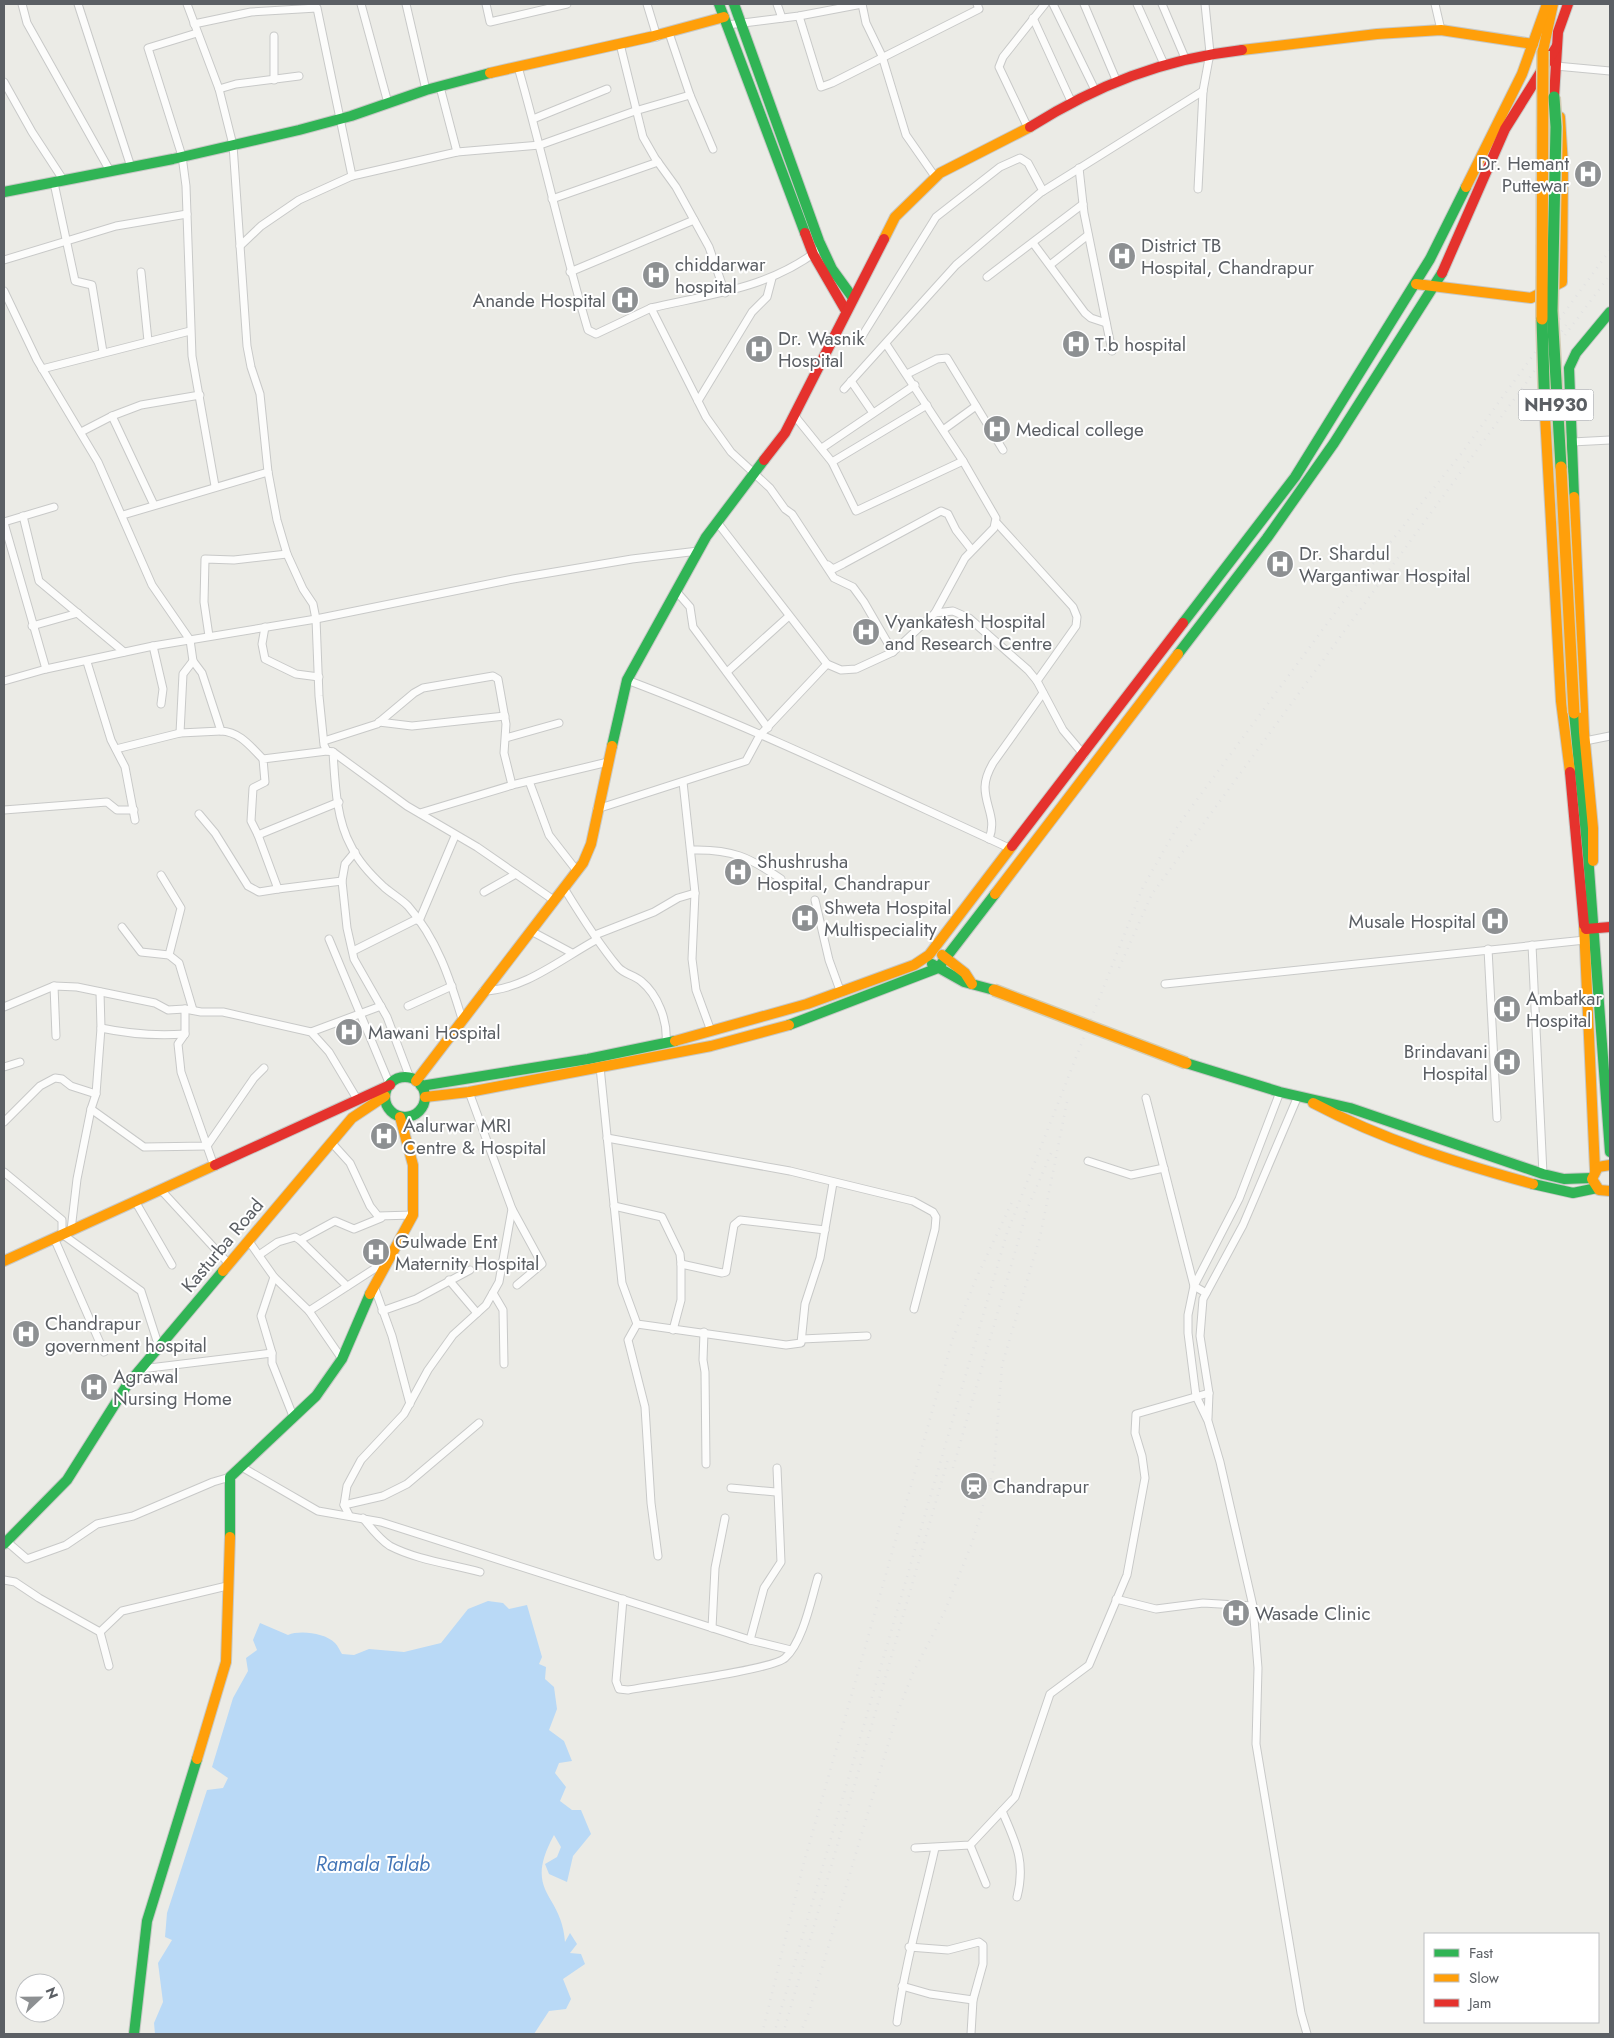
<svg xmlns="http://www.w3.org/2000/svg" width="1614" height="2038" font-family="Jost,sans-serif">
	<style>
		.water { fill: #b9d9f6 }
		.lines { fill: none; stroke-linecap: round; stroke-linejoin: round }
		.street-casing { stroke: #c8c9c8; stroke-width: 9 }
		.fast-casing { stroke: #c7c8c6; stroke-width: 12 }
		.slow-casing { stroke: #c7c8c6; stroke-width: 12 }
		.jam-casing { stroke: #c7c8c6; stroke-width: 12 }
		.street { stroke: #fcfcfb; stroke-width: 7 }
		.fast { stroke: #30b455; stroke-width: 10 }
		.slow { stroke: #ff9f0a; stroke-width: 10 }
		.jam { stroke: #e5322d; stroke-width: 10 }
		.rail { stroke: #e2e2e2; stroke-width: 2.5; stroke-dasharray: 1 6; stroke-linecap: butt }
		.fast-bridge-casing { stroke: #d3ccb4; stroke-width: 14; stroke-linecap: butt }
		.slow-bridge-casing { stroke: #d3ccb4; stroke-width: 14; stroke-linecap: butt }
		.fast-bridge { stroke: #30b455; stroke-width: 11 }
		.slow-bridge { stroke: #ff9f0a; stroke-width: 11 }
		.labels { text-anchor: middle; stroke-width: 4; stroke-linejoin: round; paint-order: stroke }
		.shield { fill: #fff; stroke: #8c8f92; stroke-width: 1 }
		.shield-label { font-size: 18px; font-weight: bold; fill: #5b5f64 }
		.poi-label { font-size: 19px; fill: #5b5f64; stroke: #fff; text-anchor: start }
		.street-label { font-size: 19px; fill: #5b5f64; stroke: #fff }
		.water-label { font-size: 20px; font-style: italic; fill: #4476b7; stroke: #fff }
	</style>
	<rect width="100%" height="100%" fill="#ebebe6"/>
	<path class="water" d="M 488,1601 L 503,1603 L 509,1609 L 527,1605 L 542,1657 L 539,1664 L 546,1667 L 545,1679 L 554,1687 L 557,1709 L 549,1730 L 564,1741 L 572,1761 L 559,1763 L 555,1773 L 566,1787 L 560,1801 L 572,1810 L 581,1810 L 591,1834 L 573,1856 L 567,1882 L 549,1874 L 545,1864 L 557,1857 L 561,1847 L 554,1835 C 522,1894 562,1892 565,1942 L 570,1933 L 577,1944 L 570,1953 L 581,1954 L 585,1964 L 563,1979 L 571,1999 L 566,2009 L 549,2011 L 534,2034 L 155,2034 L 154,2023 L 163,2002 L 158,1963 L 172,1940 L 165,1937 L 167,1913 L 207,1790 L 223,1788 L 228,1778 L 212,1767 L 233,1698 L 248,1671 L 246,1658 L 257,1650 L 253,1640 L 260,1623 L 288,1635 C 300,1630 325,1633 335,1643 C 338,1646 340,1651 342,1654 L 354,1655 L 369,1649 L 404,1652 L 441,1643 L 468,1609 Z"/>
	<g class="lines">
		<g class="street-casing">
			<g id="street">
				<polyline points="22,4 27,23 110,171"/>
				<polyline points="78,4 131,167"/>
				<path d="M 187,4 L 219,89 L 233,145 L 247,346 L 251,367 L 260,394 L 268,472 L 277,520 L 287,554 L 303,589 L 313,604 L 316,619 L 319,696 L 324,745 L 327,751 L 333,752 C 335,782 336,819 351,846 C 358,861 372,876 384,887 C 392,894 401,899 408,906 C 437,939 450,979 462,1019"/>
				<polyline points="361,4 388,103"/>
				<polyline points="406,4 426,90"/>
				<polyline points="486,4 490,22 567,4"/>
				<polyline points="647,4 657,37"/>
				<polyline points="777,4 782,18"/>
				<polyline points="862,4 866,23 882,56 906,135 936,178"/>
				<polyline points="1053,4 1096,92"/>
				<polyline points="1084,4 1117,82"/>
				<polyline points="1137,4 1164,64"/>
				<polyline points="1162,4 1185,58"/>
				<polyline points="1435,4 1441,30"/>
				<polyline points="799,16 821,87 832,83 979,9 977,4"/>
				<polyline points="1033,18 1071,101"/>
				<polyline points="194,24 251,12 317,8 352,176"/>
				<polyline points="727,25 799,16 862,4"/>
				<polyline points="197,33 148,48 182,156 186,186 192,356 215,486"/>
				<polyline points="669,33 690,95 713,149"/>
				<polyline points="274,36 274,80"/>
				<polyline points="620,44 643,137 655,158 676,187 709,247 725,293"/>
				<polyline points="1556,66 1610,71"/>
				<path d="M 518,67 C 543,154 562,243 588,330 L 596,334 L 651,308 L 706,417 L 731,452 L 770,488 L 785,509 L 792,514 L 834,578 L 853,587 L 864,602 L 893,652"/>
				<polyline points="4,82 32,132 64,181"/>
				<polyline points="440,87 457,152"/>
				<polyline points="219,89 236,84 299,76"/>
				<polyline points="533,119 607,89"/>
				<polyline points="1028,128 999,67 1003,57 1045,4"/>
				<polyline points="1079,168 1084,213 1112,351"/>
				<polyline points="54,183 75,281 92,285 103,352"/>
				<polyline points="1198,189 1203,91 1210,53 1205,4"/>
				<polyline points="552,199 658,162"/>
				<polyline points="1033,243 1085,313 1091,318 1106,323"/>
				<polyline points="240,246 261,226 299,200 352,176 457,152 540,145 635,111 690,95"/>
				<polyline points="4,260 116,226 187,214"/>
				<polyline points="1050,265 1088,235"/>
				<polyline points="141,272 148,341"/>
				<polyline points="570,272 694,220"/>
				<polyline points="987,277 1083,204"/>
				<path d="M 4,291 L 37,360 L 98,462 L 152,585 L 190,640 L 193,661 L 202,673 L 221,731 C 240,732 250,746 263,759"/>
				<path d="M 651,308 C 711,294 772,288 822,247"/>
				<polyline points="859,341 936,217 1000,167 1020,158 1028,163 1043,191"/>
				<polyline points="886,344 963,461 996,518 994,528 965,558 935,613"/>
				<polyline points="42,369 190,331"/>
				<polyline points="907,374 937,359 947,358 1003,450"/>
				<polyline points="851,381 873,413"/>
				<polyline points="844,389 956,265 1040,193 1203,91"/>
				<polyline points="698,401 752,312 767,297 772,278"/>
				<polyline points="794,415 832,462 856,511 963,461"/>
				<polyline points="112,416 154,505"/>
				<polyline points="943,430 976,406"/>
				<polyline points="81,432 112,416 141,405 200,395"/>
				<polyline points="1572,442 1610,440"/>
				<polyline points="822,448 915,385"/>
				<polyline points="832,462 927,405"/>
				<polyline points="123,515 268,472"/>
				<polyline points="23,516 39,581 124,652"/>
				<polyline points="4,522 54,507"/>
				<polyline points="717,522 827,664 841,670 856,669 893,652 935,613 953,611 969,618 1028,670 1037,681 1063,730 1084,755"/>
				<polyline points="996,522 1073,607 1077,617 1076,626 1037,681"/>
				<polyline points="4,523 46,669"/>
				<polyline points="828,565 833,569 843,564 941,511 948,514 956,530 971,549"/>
				<polyline points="676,591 690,607 693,627 768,728"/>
				<polyline points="32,626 78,613"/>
				<polyline points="265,627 262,644 265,659 296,674 319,677"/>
				<polyline points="209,636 204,602 205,559 234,560 287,554"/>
				<polyline points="153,646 163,689 161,704"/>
				<polyline points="87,662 111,740 125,767 135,820"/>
				<polyline points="727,672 789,616"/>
				<path d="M 627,680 C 757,729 882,790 1009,848"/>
				<polyline points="4,681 46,669 153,646 316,619 513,579 632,559 698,551"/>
				<polyline points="379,722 412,726 505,716"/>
				<polyline points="180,733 183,674 193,661"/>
				<polyline points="506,738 559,723"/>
				<polyline points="324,741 377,724 414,693 423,688 493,676 498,679 506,724 504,753 512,785"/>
				<polyline points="1585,741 1610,736"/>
				<polyline points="116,749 180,733 221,731"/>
				<polyline points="327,751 263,759 265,782 253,788 251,821 258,835 339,802"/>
				<polyline points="333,752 407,806 477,847 555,901"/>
				<polyline points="529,781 549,835 577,871"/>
				<polyline points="683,782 695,893 692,959 696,990 711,1031"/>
				<polyline points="597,809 746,761 760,735 827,664"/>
				<polyline points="4,810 107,802 117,810 134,810"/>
				<polyline points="420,813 516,784 608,762"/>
				<polyline points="199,814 215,833 248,886 259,892 278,889"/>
				<polyline points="258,835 278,889 342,881"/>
				<path d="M 989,839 C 997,818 985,807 985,787 C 985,779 989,770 993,763 L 1043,693"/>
				<path d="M 692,850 C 732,849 749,857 781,879"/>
				<polyline points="355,852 345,864 342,881 347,928 354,959 387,1017 410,1078"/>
				<polyline points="161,875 181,908 169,955"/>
				<path d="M 564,888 C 581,916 598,943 618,967 C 624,974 634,975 641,981 C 658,995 668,1021 666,1043"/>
				<polyline points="484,892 516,874"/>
				<polyline points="815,900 829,960 841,993"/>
				<polyline points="419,921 455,836"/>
				<polyline points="122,927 141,952 169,955 179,963 193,1010"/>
				<polyline points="531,931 572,953"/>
				<polyline points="595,935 654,912 678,898 695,893"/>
				<polyline points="329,939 390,1085"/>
				<polyline points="1532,945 1543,1174"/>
				<polyline points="1488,949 1497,1118"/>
				<polyline points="353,951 417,919"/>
				<polyline points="1165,984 1585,940"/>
				<polyline points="54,986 56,1036"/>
				<path d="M 483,991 C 524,990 561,959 596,940"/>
				<polyline points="100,992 101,1028 96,1094 91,1109 144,1147 207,1146 254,1078 264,1068"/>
				<polyline points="408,1006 452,986"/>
				<polyline points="4,1007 54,986 77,987 155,1003 168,1010 185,1009 201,1012 223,1012 311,1032 329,1052 357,1099"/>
				<polyline points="185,1009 185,1034 178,1044 181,1072 214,1166"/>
				<path d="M 101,1028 C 129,1034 156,1036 185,1034"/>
				<polyline points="311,1032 381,1006"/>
				<polyline points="4,1067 20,1062"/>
				<polyline points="600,1067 622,1283 637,1324 786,1345 801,1343 805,1304 820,1258 833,1183"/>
				<polyline points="1280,1092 1239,1199 1194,1286 1188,1315 1188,1333 1196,1396 1208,1421 1220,1462 1253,1606 1258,1668 1256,1744 1301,2013 1307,2034"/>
				<polyline points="1146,1098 1194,1286 1206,1293"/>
				<polyline points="4,1122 40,1086 55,1078 62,1079 71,1086 96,1094"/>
				<polyline points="607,1138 790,1171 913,1201 933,1212 936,1217 935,1229 914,1309"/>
				<polyline points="331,1142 350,1163 370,1206 378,1216 413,1215"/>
				<polyline points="1088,1161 1131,1175 1164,1168"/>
				<polyline points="4,1172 62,1220 62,1234 141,1291 159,1347"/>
				<polyline points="161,1190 229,1264"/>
				<polyline points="135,1201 172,1265"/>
				<polyline points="614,1206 662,1217 680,1254 681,1264 681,1300 673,1330"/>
				<polyline points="512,1209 542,1264 517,1285"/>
				<polyline points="71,1230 77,1179 91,1109"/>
				<polyline points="54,1238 104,1352"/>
				<polyline points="248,1240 274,1277 309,1311 388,1260"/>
				<polyline points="300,1240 347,1286"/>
				<polyline points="259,1255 278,1242 295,1237 300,1240 335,1221 354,1229 381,1218"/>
				<polyline points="681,1264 722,1273 726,1272 734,1225 740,1220 825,1230"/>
				<polyline points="274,1277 261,1316 272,1353 272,1363 293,1416"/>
				<polyline points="449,1280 477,1313"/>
				<polyline points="374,1286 392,1336 410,1404"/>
				<polyline points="493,1293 503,1310 504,1364"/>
				<polyline points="309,1311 342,1359"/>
				<polyline points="382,1311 416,1299 470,1270"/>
				<polyline points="637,1324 628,1340 645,1407 651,1503 658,1556"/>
				<polyline points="704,1332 703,1360 705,1372 706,1464"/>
				<polyline points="802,1339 867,1336"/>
				<polyline points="141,1369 272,1353"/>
				<polyline points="1208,1418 1209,1393 1200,1336 1203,1299 1243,1225 1298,1096"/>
				<polyline points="240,1466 318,1511 381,1522 750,1640 791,1650"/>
				<polyline points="731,1488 776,1492"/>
				<polyline points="344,1505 383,1496 407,1484 479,1423"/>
				<polyline points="349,1515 344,1505 347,1486 361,1460 404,1414 428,1370 453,1335 486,1305 499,1282 512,1209 469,1092"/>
				<path d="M 363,1518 C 371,1528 379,1539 390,1546 C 417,1560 451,1564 480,1572"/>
				<polyline points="5,1540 27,1559 66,1545 97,1524 133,1516 213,1482 230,1477"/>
				<polyline points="4,1580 15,1582 39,1598 100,1632 109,1666"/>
				<path d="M 623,1599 L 616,1681 L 619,1689 L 628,1690 C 654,1685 772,1670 785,1658 C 803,1642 811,1600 818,1577"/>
				<polyline points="1116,1599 1156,1609 1203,1603 1253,1606"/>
				<polyline points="712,1628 715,1568 725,1518"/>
				<polyline points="100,1632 122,1611 227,1586"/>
				<polyline points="750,1640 764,1588 781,1562 777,1468"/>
				<path d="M 1002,1811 C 1016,1843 1026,1862 1017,1897"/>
				<polyline points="970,1845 986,1884"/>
				<polyline points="915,1848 970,1845 1015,1797 1050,1694 1089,1665 1127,1575 1145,1478 1142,1456 1135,1433 1136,1414 1209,1393"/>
				<polyline points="909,1947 948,1950 979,1942 983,1945 983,1964 973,2000 971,2034"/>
				<polyline points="902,1986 930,1994 973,2000"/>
				<path d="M 897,2022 C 905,1963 922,1906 935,1848"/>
			</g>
		</g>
		<g class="fast-casing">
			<g id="fast">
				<polyline points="719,4 805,233"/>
				<polyline points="734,4 819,241 832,269 853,298"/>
				<polyline points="4,192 173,159 299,130 351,116 426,90 490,73"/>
				<polyline points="1574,497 1569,368 1576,353 1610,312"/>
				<polyline points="1183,623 1295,477 1430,259 1466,187"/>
				<polyline points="1178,654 1267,538 1334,443 1442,273"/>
				<polyline points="1574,713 1588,855 1610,1152"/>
				<polyline points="612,746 627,680 706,537 764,460"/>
				<polyline points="932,964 964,982 994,990"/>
				<polyline points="789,1025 938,968 995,894"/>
				<polyline points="1186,1063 1280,1092 1350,1108 1543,1174 1564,1179 1592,1178"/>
				<circle cx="405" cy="1097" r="20"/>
				<polyline points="421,1086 588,1059 675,1041"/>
				<polyline points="1533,1184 1573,1193 1597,1188"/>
				<polyline points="230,1537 230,1477 316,1396 342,1359 370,1294"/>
				<polyline points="4,1544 67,1480 127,1385 223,1271"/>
				<polyline points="134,2034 147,1921 197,1759"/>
			</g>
		</g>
		<g class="slow-casing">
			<g id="slow">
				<polyline points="1242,50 1377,34 1441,30 1533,44"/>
				<polyline points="1543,51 1553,4"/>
				<polyline points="490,73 650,37 724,17"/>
				<polyline points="1466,187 1522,74 1547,4"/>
				<polyline points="884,239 895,217 940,173 1030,127"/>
				<polyline points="1416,284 1531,298 1562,282 1563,165 1560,117"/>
				<polyline points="1545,415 1561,701 1570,772"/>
				<polyline points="1574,497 1584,732 1593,828 1593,861"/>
				<polyline points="995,894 1178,654"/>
				<polyline points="1584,925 1595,1170"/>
				<polyline points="942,955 965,973 972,984"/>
				<polyline points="675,1041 807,1004 914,965 929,955 1012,846"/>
				<polyline points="416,1081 583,863 591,844 612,746"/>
				<polyline points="425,1097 469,1092 711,1046 789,1025"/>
				<path d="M 1313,1103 C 1383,1140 1457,1163 1533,1184"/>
				<polyline points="1610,1165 1598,1167 1592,1179 1599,1190 1610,1191"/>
				<polyline points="4,1261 215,1165"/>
				<polyline points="223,1271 352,1118 385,1096"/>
				<polyline points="370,1294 413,1215 413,1165 400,1117"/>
				<polyline points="197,1759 226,1662 230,1537"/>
			</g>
		</g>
		<g class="jam-casing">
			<g id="jam">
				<polyline points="1554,97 1558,32 1568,4"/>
				<path d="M 1030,127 C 1097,85 1163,59 1242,50"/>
				<polyline points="805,233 813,254 846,311"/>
				<polyline points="1442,273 1505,129 1557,46"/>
				<polyline points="764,460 785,433 884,239"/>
				<polyline points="1570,772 1584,925"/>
				<polyline points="1012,846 1183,623"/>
				<polyline points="1586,929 1610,927"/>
				<polyline points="215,1165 390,1085"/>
			</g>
		</g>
		<use href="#street" class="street"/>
		<use href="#fast" class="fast"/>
		<use href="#slow" class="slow"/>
		<use href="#jam" class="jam"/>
		<g class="rail">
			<polyline points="1565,335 1610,275"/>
			<polyline points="1119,968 1152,894 1526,383 1566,325"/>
			<polyline points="953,1468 1028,1207 1052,1151"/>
			<polyline points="762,2034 803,1866 953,1338 975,1281 1012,1202"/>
			<polyline points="774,2034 1007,1233 1143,887 1179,824 1349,594 1461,454 1610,250"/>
			<polyline points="783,2034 949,1456"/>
			<polyline points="800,2034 809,2012 898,1711 913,1673 944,1613 972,1543 994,1468 1002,1365 1040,1237 1068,1097"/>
		</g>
		<g class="fast-bridge-casing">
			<g id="fast-bridge">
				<polyline points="1554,97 1556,127 1552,311 1561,467"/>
				<polyline points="1542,319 1545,415"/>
			</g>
		</g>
		<g class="slow-bridge-casing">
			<g id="slow-bridge">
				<polyline points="1542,319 1543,51"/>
				<polyline points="1561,467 1574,713"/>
				<polyline points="994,990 1186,1063"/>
			</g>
		</g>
		<use href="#fast-bridge" class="fast-bridge"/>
		<use href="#slow-bridge" class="slow-bridge"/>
	</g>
	<defs>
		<g id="hospital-disc" transform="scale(1.4375)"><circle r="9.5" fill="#8d9092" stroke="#fff"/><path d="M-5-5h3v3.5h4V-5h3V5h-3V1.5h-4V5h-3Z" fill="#fff"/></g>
		<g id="station-disc" transform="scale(1.4375)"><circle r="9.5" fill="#8d9092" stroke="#fff"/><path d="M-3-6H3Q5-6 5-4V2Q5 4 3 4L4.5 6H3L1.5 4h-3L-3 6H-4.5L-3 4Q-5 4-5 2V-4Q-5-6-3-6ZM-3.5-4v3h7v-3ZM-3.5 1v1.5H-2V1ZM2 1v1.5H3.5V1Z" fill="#fff"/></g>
	</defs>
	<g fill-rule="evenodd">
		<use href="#hospital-disc" x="1588" y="174"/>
		<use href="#hospital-disc" x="1122" y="256"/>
		<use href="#hospital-disc" x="656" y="275"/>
		<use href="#hospital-disc" x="625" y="300"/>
		<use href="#hospital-disc" x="1076" y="344"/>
		<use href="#hospital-disc" x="759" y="349"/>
		<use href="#hospital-disc" x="997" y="429"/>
		<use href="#hospital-disc" x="1280" y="564"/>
		<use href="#hospital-disc" x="866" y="632"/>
		<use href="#hospital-disc" x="738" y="872"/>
		<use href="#hospital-disc" x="805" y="918"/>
		<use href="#hospital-disc" x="1495" y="921"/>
		<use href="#hospital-disc" x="1507" y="1009"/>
		<use href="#hospital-disc" x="349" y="1032"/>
		<use href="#hospital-disc" x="1507" y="1062"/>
		<use href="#hospital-disc" x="384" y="1136"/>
		<use href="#hospital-disc" x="376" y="1252"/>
		<use href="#hospital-disc" x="26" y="1334"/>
		<use href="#hospital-disc" x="94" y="1387"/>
		<use href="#station-disc" x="974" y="1486"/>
		<use href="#hospital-disc" x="1236" y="1613"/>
	</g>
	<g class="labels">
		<rect class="shield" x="1518.5" y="389.5" width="75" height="31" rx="4"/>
		<g class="shield-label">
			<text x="1556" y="411">NH930</text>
		</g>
		<g class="poi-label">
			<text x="1569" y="170" text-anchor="end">Dr. Hemant<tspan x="1569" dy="22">Puttewar</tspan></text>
			<text x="1141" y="252">District TB<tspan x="1141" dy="22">Hospital, Chandrapur</tspan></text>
			<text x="675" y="271">chiddarwar<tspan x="675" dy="22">hospital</tspan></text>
			<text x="606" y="307" text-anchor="end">Anande Hospital</text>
			<text x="778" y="345">Dr. Wasnik<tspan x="778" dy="22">Hospital</tspan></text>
			<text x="1095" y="351">T.b hospital</text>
			<text x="1016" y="436">Medical college</text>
			<text x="1299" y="560">Dr. Shardul<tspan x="1299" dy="22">Wargantiwar Hospital</tspan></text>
			<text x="885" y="628">Vyankatesh Hospital<tspan x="885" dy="22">and Research Centre</tspan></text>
			<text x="757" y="868">Shushrusha<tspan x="757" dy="22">Hospital, Chandrapur</tspan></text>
			<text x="824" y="914">Shweta Hospital<tspan x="824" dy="22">Multispeciality</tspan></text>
			<text x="1476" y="928" text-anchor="end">Musale Hospital</text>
			<text x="1526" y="1005">Ambatkar<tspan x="1526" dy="22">Hospital</tspan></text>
			<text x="368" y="1039">Mawani Hospital</text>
			<text x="1488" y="1058" text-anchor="end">Brindavani<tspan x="1488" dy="22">Hospital</tspan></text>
			<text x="403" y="1132">Aalurwar MRI<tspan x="403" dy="22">Centre &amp; Hospital</tspan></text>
			<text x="395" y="1248">Gulwade Ent<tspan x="395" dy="22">Maternity Hospital</tspan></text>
			<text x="45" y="1330">Chandrapur<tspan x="45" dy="22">government hospital</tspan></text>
			<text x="113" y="1383">Agrawal<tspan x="113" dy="22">Nursing Home</tspan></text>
			<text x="993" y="1493">Chandrapur</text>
			<text x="1255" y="1620">Wasade Clinic</text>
		</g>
		<g class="street-label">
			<text transform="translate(222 1245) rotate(-50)" y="7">Kasturba Road</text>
		</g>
		<g class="water-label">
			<text x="373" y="1871">Ramala Talab</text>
		</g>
	</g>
	<rect width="1614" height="2038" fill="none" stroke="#5b5f64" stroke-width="10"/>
	<rect x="1424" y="1933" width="175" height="90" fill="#ffffff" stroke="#bdbfc1"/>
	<rect x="1434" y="1949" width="25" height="8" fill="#30b455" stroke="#bdbfc1"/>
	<text x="1469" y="1958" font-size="15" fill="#5b5f64">Fast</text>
	<rect x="1434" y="1974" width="25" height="8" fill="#ff9f0a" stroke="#bdbfc1"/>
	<text x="1469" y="1983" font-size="15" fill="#5b5f64">Slow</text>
	<rect x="1434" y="1999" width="25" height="8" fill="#e5322d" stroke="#bdbfc1"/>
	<text x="1469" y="2008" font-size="15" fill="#5b5f64">Jam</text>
	<g transform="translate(40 1998) rotate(68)"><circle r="24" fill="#ffffff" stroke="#bdbfc1"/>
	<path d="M0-4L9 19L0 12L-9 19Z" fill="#8d9092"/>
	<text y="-8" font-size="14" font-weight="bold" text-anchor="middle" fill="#5b5f64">N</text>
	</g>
</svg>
